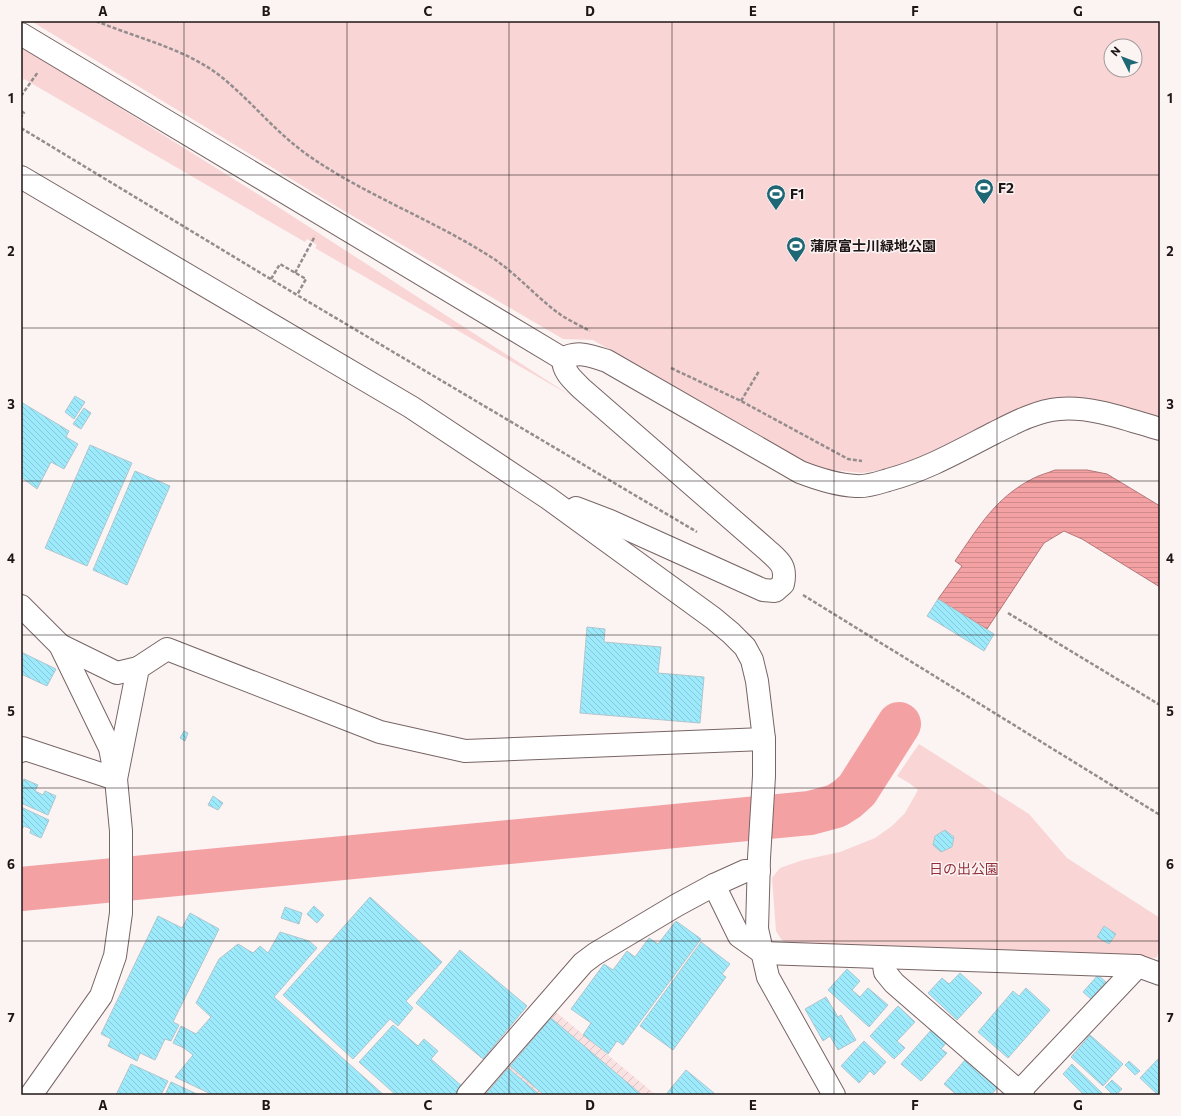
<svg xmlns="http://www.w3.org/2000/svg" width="1181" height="1116" font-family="Commissioner,'Noto Sans JP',sans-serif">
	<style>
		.industrial { fill: url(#industrial-furrows) }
		.green { fill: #f9d5d5; fill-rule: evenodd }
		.water { fill: url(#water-rules); stroke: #b47779 }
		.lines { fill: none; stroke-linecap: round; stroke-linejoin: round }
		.river { stroke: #f4a1a4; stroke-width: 44 }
		.building { fill: url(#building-back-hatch); stroke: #b0c6cc }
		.minor-casing { stroke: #786565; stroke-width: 24 }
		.path { stroke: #958d8d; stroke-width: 2.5; stroke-dasharray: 4 2; stroke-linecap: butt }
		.minor { stroke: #fff; stroke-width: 22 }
		.grid { fill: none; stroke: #1e1616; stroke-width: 1; stroke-opacity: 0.55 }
		.labels { text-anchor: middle; stroke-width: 3; stroke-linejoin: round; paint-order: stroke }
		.poi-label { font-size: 14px; font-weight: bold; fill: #1e1616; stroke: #fcf3f3; text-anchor: start }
		.park-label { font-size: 14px; fill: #902f3b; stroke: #fcf3f3 }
		.neatline { fill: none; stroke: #1e1616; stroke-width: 1.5 }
		.grid-label { font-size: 13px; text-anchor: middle; font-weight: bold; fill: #1e1616 }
	</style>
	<defs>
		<pattern id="industrial-furrows" width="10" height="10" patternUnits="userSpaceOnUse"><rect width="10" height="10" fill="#fbe2e2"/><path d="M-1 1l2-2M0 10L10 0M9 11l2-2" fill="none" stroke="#d7c1c1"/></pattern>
		<pattern id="water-rules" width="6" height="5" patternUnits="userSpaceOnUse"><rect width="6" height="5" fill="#f4a1a4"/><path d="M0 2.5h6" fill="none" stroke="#d18a8c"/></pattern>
		<pattern id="building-back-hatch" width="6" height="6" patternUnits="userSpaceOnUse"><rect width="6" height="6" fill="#9deafc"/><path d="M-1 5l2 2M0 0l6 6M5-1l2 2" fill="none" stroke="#87c8d7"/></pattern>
	</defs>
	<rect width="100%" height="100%" fill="#fcf3f3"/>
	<polygon class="industrial" points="551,1008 656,1095 476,1095"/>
	<g class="green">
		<path d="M 31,21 L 1160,21 L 1160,418 L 1119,407 L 983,427 L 926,454 L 892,468 L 862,473 L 834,470 L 811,467 L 593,340 L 563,339 L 334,205 ZM 1111,46 L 1135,46 L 1135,70 L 1111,70 Z"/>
		<polygon points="21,46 272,203 571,396 315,248 317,245 307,239 305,242 24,79 21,82"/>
		<polygon points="919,744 1029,814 1067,858 1160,918 1160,950 1156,958 787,944 781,939 776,931 772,878 780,868 803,860 840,852 875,838 892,826 905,813 918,790 909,783 897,776"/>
	</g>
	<path class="water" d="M 1055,470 L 1087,470 L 1107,474 L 1160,506 L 1160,587 L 1082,539 L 1064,531 L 1044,543 L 987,629 L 938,599 L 962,566 L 955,561 C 978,528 995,498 1032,479 C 1039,475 1048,473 1055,470 Z"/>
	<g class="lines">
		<polyline class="river" points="21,889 810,813 836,806 847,799 857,790 899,724"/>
	</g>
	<g class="building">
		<polygon points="75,396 85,402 74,419 65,412"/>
		<polygon points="21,402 69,431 66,437 78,444 64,469 51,462 37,489 21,477"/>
		<polygon points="84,408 91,413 81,429 73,424"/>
		<polygon points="90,445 132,463 87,566 45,548"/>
		<polygon points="135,471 170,486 127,585 93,570"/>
		<polygon points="938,599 994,634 984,651 927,616"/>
		<polygon points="587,627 605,629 604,642 661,647 658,673 704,677 700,723 580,713"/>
		<polygon points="21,652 56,669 47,686 21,674"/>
		<polygon points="184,731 188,733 185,741 180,738"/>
		<polygon points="24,779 38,785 35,791 43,795 45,791 56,796 48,815 21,803 21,786"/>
		<polygon points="213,796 223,803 218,810 208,805"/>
		<polygon points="21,807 49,820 41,838 30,833 31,829 24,826 22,829 21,828"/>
		<polygon points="945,830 954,837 952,847 941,852 933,845 935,836"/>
		<polygon points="370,897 442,962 406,1001 413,1008 398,1026 390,1019 353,1059 283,995"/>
		<polygon points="314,906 324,915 317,923 307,914"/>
		<polygon points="285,907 302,913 299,924 281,918"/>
		<polygon points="190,913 219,929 173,1022 179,1025 171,1041 165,1039 155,1060 140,1053 137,1061 108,1046 111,1039 101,1034 158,916 182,928"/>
		<polygon points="676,921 701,939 623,1045 617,1041 608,1054 583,1035 591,1023 571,1009 604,964 613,970 627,951 635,957 649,938 658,944"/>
		<polygon points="1104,926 1116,934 1109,944 1097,937"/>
		<polygon points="280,932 309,941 317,948 274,997 384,1095 213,1095 175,1077 193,1055 184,1048 173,1043 181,1026 196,1034 211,1017 196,1003 219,959 238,944 253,953 260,946 268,953"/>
		<polygon points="701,942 730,964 722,974 726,977 673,1050 640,1026"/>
		<polygon points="460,950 527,1006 483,1059 416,1003"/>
		<polygon points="847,969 860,981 852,990 860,997 868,988 888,1005 869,1027 828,990"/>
		<polygon points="960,973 982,993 957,1020 928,993 942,978 949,984"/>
		<polygon points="1098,975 1106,982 1091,999 1083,992"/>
		<polygon points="1026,988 1050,1010 1008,1058 978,1032 1013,991 1019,996"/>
		<polygon points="826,997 838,1017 841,1015 856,1040 838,1050 830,1036 823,1041 805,1009"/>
		<polygon points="898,1006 915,1022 897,1041 905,1048 894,1059 870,1036"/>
		<polygon points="551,1018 642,1095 544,1095 510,1066"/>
		<polygon points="393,1025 418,1046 424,1039 438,1051 431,1059 463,1087 456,1095 396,1095 359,1062"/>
		<polygon points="933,1028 947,1042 941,1049 947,1053 921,1081 901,1064"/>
		<polygon points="1090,1035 1123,1064 1103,1086 1071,1057"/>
		<polygon points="864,1041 886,1062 874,1075 870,1071 859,1083 841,1066"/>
		<polygon points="1158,1059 1160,1061 1160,1095 1158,1095 1140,1078"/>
		<polygon points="965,1060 997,1088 991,1095 957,1095 944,1084"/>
		<polygon points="1129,1061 1140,1071 1135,1075 1125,1065"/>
		<polygon points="131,1064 168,1081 161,1095 116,1095"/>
		<polygon points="1072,1064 1102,1093 1100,1095 1084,1095 1063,1074"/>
		<polygon points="508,1068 540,1095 485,1095"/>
		<polygon points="686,1070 714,1093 713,1095 670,1095 667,1093"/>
		<polygon points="1112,1080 1122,1089 1116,1095 1113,1095 1105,1087"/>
		<polygon points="171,1082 199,1095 165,1095"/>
	</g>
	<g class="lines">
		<g class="minor-casing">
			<g id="minor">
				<polyline points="21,34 563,359"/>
				<polyline points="21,177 411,407 548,498 713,618 731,633 745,647 752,660 757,681 764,739 764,776 759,858 757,929 768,977 834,1095"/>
				<path d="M 563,359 C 577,350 592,356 607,361 L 800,472 C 818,479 836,485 856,486 C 867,487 878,483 888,480 C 926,470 959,451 994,433 C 1014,423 1036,411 1059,409 C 1093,406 1128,420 1160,429"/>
				<path d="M 563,359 C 563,372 573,380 582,389 L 766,549 C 779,561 787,565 783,584 L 775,591 L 763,590 L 610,521 L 576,508"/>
				<polyline points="21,606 60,645 110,748 116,779 121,831 121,913 115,956 101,996 31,1095"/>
				<polyline points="60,645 117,673 138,668"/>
				<polyline points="21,751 22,748 116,779 138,668 167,649 380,732 465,751 764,739"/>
				<polyline points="714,885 739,936 763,953 1138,966 1160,974"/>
				<polyline points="883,958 885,972 894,983 1023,1095"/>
				<polyline points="468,1095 583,963 595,954 677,905 714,885 745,871 759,871"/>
				<polyline points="1016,1095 1138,966"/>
			</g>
		</g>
		<g class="path">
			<path d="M 96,21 C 139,39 188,49 224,79 C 255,105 279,136 312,158 C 369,197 436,221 494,259 C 518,275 537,298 561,315 C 570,321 581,326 590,331"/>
			<polyline points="21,96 38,72"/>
			<polyline points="21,111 24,113 21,117"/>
			<polyline points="21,128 297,295 697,532"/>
			<polyline points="295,273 315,236"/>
			<polyline points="271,279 280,264 306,279 297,295"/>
			<polyline points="671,368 741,401 848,459 862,461"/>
			<polyline points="741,401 759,371"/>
			<polyline points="803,595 1160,815"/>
			<polyline points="1008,613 1160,705"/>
		</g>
		<use href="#minor" class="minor"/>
	</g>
	<path class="grid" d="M 184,21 L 184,1095M 347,21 L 347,1095M 509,21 L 509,1095M 672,21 L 672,1095M 834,21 L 834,1095M 997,21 L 997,1095M 21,175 L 1160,175M 21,328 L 1160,328M 21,481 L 1160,481M 21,635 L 1160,635M 21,788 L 1160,788M 21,941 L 1160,941"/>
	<defs>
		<g id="stadium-pin" transform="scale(1)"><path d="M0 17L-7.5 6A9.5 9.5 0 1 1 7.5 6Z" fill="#206776" stroke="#fcf3f3"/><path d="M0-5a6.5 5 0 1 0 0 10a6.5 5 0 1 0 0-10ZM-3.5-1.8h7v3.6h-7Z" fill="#fff"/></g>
	</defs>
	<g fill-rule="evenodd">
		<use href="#stadium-pin" x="984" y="188"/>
		<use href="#stadium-pin" x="776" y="194"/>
		<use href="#stadium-pin" x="796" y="246"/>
	</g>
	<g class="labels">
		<g class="poi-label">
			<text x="998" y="193">F2</text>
			<text x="790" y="199">F1</text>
			<text x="810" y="251">蒲原富士川緑地公園</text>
		</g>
		<g class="park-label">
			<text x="964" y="874">日の出公園</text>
		</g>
	</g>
	<rect width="1181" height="1116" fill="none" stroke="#fcf3f3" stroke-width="44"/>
	<g transform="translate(1123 58) rotate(312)"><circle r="19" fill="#fcf3f3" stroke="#a39b9b"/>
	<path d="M0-3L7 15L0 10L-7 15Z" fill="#206776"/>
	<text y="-6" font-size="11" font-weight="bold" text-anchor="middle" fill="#1e1616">N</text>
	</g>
	<rect x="22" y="22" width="1137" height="1072" class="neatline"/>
	<g class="grid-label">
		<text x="103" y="16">A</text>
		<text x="266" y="16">B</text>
		<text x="428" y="16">C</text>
		<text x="590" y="16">D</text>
		<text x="753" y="16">E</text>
		<text x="915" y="16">F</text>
		<text x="1078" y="16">G</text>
		<text x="11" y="103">1</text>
		<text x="1170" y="103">1</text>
		<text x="11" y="256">2</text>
		<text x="1170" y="256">2</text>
		<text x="11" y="409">3</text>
		<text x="1170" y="409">3</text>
		<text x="11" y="563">4</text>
		<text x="1170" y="563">4</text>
		<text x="11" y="716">5</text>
		<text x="1170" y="716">5</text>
		<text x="11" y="869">6</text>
		<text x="1170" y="869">6</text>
		<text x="11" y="1022">7</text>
		<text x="1170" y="1022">7</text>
		<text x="103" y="1110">A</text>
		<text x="266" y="1110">B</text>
		<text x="428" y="1110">C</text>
		<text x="590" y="1110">D</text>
		<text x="753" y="1110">E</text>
		<text x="915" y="1110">F</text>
		<text x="1078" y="1110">G</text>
	</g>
</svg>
